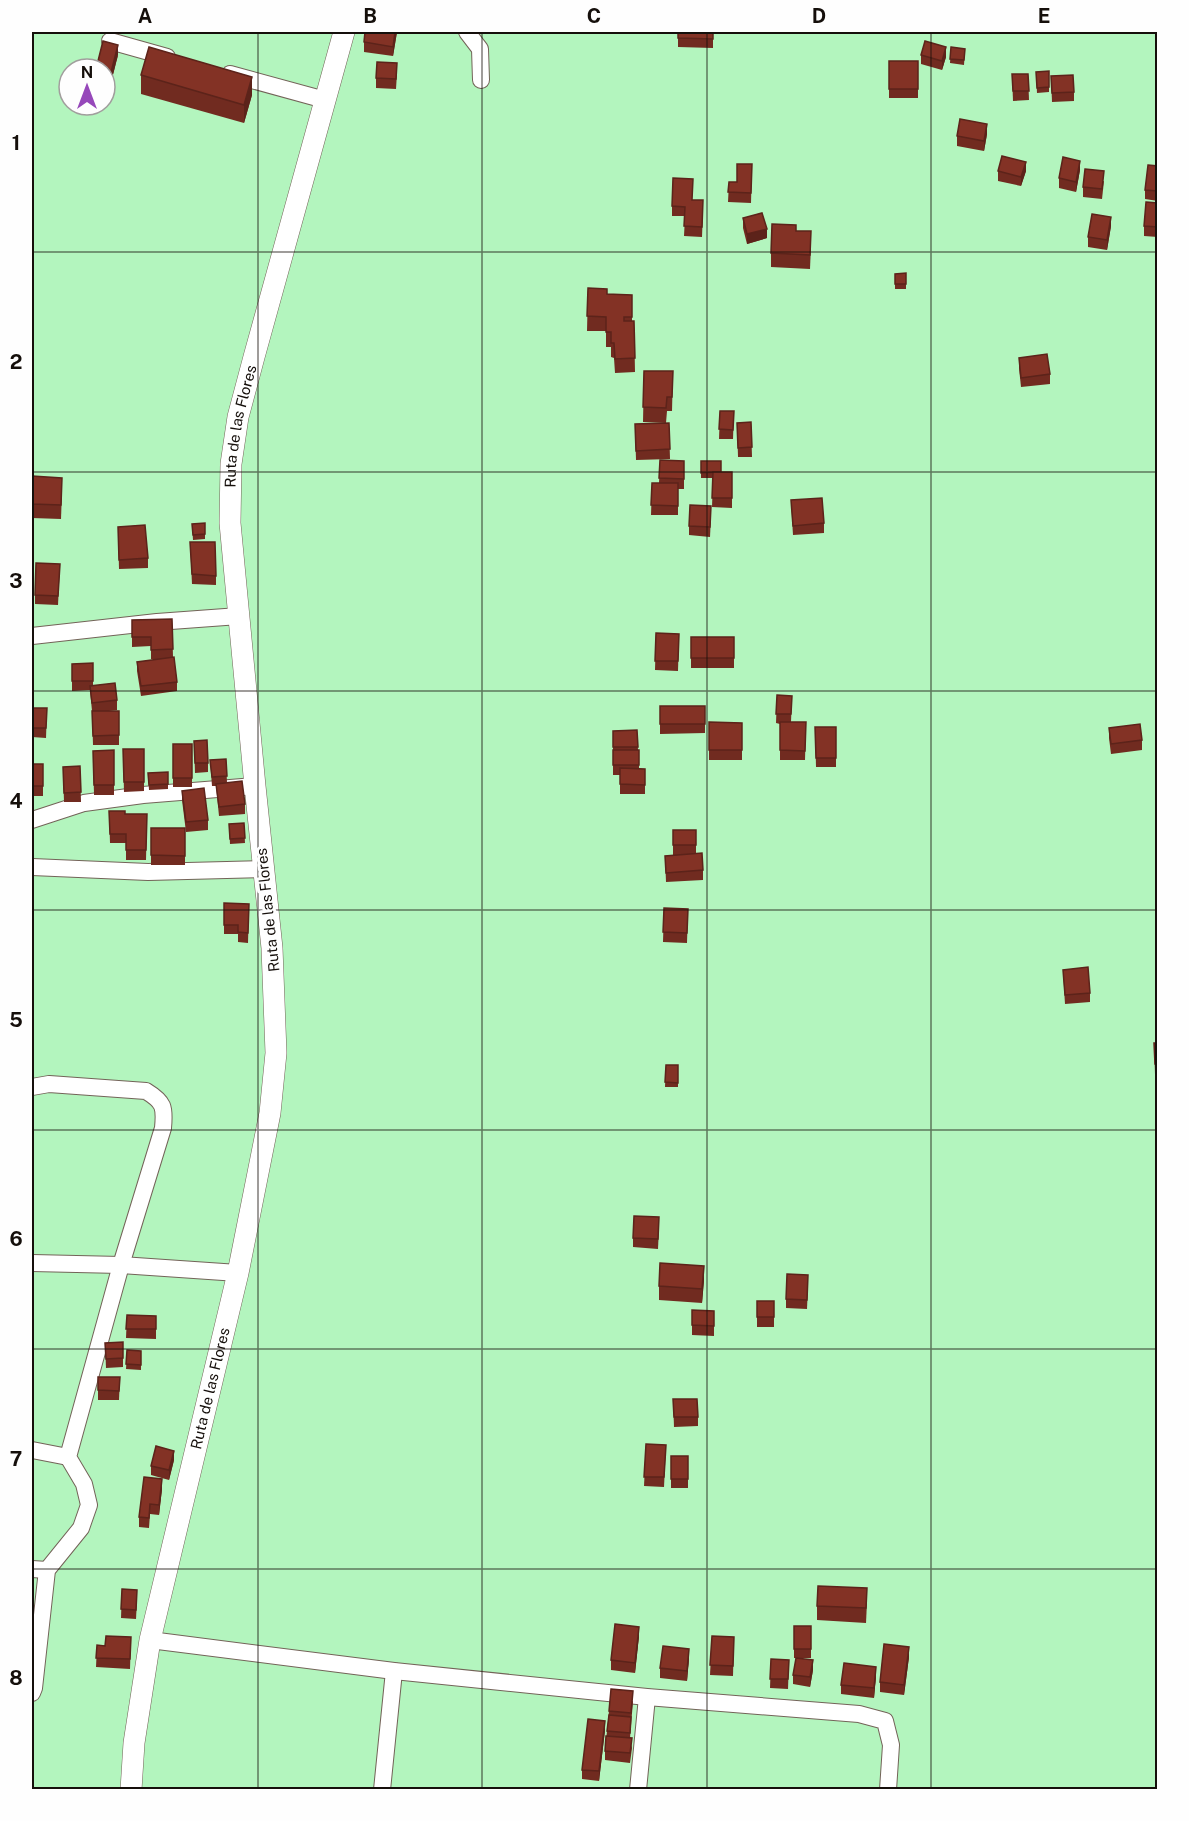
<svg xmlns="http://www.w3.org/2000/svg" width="1189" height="1821" font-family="'Public Sans',sans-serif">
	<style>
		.green { fill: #b3f5be; fill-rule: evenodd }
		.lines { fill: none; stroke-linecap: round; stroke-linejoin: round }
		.minor-casing { stroke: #736358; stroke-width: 18 }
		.major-casing { stroke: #736358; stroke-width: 22 }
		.minor { stroke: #fff; stroke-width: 16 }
		.major { stroke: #fff; stroke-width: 21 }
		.wall { fill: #712b20 }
		.shaded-wall { fill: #5c231a }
		.building { fill: #833225; stroke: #5c231a; stroke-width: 1.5 }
		.grid { fill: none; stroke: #150f0b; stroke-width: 1.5; stroke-opacity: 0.55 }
		.labels { text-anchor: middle; stroke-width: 6; stroke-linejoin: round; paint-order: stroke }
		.street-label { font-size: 15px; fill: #150f0b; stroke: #fefefe }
		.neatline { fill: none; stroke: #150f0b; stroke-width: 2 }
		.grid-label { font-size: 20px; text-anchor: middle; font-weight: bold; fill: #150f0b }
	</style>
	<rect width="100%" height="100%" fill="#fdeee4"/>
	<path class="green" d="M 32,32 L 1157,32 L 1157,1789 L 32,1789 ZM 69,69 L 105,69 L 105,105 L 69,105 Z"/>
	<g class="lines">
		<g class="minor-casing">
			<g id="minor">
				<polyline points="467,32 480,49 481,80"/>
				<polyline points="110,41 167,57"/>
				<polyline points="230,74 325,100"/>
				<polyline points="32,636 157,622 239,616"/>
				<polyline points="32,820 84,803 143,795 255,786"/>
				<polyline points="32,867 148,872 264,869"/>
				<path d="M 32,1087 L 49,1084 L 146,1091 C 164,1102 165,1107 163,1128 L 121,1265 L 68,1457 L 84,1484 L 89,1505 L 81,1528 L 47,1570 L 34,1688 L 32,1693"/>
				<polyline points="32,1263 121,1265 238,1273"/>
				<polyline points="32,1450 68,1457"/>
				<polyline points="32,1569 47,1570"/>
				<polyline points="150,1640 394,1671 647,1697 859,1714 885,1721 891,1745 888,1790"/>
				<polyline points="382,1790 394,1671"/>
				<polyline points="638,1790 647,1697"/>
			</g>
		</g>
		<g class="major-casing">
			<g id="major">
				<path id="s1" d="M 131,1790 L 134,1743 L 150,1640 L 238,1273 L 270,1113 L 276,1053 L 272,948 L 255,786 L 230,523 L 231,464 L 238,417 L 254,357 L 344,32"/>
			</g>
		</g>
		<use href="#minor" class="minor"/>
		<use href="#major" class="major"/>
	</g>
	<g class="wall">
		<polygon points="397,32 393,56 364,52 364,42"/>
		<polygon points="678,32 713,32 713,48 678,47"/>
		<polygon points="951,47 965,49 964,65 950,63"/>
		<polygon points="118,55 106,102 105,102 105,69"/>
		<polygon points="921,55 946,57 942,70 921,64"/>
		<rect x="889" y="61" width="29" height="37"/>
		<polygon points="1049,71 1049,92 1037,93 1036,72"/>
		<polygon points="397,73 396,89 376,88 376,78"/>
		<polygon points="1012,74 1028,74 1029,100 1013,101"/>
		<polygon points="141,75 252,95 244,123 141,94"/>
		<polygon points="1051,76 1074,92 1074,101 1052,102"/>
		<polygon points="987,134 984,151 957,146 957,136"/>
		<polygon points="752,164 751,203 728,202 729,182 737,182"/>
		<polygon points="1158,166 1158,201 1145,199 1145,190"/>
		<polygon points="1080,170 1076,192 1059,188 1059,178"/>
		<polygon points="998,171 1026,171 1021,186 998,181"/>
		<polygon points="1104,181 1102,199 1083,197 1083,187"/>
		<polygon points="693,200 703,210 702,237 684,236 685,216 672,216 672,206"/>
		<polygon points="1158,203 1158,237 1144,236 1144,226"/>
		<polygon points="743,218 767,238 747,244 743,228"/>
		<polygon points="1111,226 1107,250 1088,247 1088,237"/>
		<polygon points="811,246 810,269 771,267 771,253"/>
		<polygon points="906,273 906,289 895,289 895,274"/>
		<polygon points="588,288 607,294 632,295 632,321 634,321 635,372 615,373 614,358 611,357 611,347 606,347 606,331 587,331"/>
		<polygon points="1019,358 1050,374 1050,384 1021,387 1019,368"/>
		<polygon points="644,371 673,371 672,411 667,411 666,423 643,422"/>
		<polygon points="720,411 734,411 733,439 719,439"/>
		<polygon points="751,422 752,457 738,457 737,423"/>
		<polygon points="669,423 670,459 636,460 635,424"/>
		<polygon points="660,460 684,470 684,489 678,489 678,515 651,515 652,483 659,483"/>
		<polygon points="701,461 721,472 732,472 732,508 712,507 713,478 701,478"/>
		<polygon points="32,476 62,492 61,519 32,518"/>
		<polygon points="791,500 824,523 824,533 793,535"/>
		<polygon points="711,516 710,537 689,535 689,526"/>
		<polygon points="205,523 205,539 193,540 192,524"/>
		<polygon points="118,527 148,558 148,568 119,569"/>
		<polygon points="190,542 216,576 216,585 192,584"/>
		<polygon points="60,564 58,605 35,604 35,595"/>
		<polygon points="172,619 173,657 177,682 177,691 141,696 137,671 137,662 158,659 151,659 151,646 132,647 132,620"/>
		<polygon points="656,633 679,634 678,671 655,670"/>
		<rect x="691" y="637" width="43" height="31"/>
		<polygon points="93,663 93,685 117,700 117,710 109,711 119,711 119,745 93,745 92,711 90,690 72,691 72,664"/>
		<polygon points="777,695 792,696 791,722 806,722 805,760 780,760 780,724 776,723"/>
		<polygon points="660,706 705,706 705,733 660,734"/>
		<polygon points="32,708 47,708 46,738 32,737"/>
		<polygon points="709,722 742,723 742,760 709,760"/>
		<polygon points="815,727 836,727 836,767 816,767"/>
		<polygon points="1109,728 1142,740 1142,750 1111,754 1109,738"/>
		<polygon points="637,730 638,750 639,750 639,769 645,769 645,794 620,794 620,775 613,775 613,731"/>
		<polygon points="194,741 208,763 208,772 195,773"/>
		<rect x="173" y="744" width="19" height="43"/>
		<polygon points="123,749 144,749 144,791 124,792"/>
		<polygon points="114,750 114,795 94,795 93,751"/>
		<polygon points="226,759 227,783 245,804 245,814 219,816 216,786 212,786 210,760"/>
		<rect x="32" y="764" width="11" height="32"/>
		<polygon points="80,766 81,802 64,802 63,767"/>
		<polygon points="168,772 168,789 149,790 148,773"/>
		<polygon points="182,791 208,820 208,830 186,832 182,800"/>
		<polygon points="109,811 125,814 147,814 146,860 126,860 126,843 110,843"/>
		<polygon points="244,823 245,843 230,844 229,824"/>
		<rect x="151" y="828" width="34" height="37"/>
		<polygon points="673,830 696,830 696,853 703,870 703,880 666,882 665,856 673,855"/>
		<polygon points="224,903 249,904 248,943 238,942 238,934 224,934"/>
		<polygon points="664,908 688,909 687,943 663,942"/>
		<polygon points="1063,970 1090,993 1090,1002 1065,1004"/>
		<polygon points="1154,1043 1158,1043 1158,1073 1155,1074"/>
		<polygon points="666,1065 678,1065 678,1087 665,1087"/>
		<polygon points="659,1227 658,1249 633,1247 633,1238"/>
		<polygon points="704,1280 702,1303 659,1300 659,1286"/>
		<polygon points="808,1285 807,1309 786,1308 786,1299"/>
		<rect x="757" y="1301" width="17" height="26"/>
		<polygon points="692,1310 714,1311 714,1336 692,1335"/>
		<polygon points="127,1315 156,1316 156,1339 126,1338"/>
		<polygon points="123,1342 123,1367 106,1368 105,1343"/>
		<polygon points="127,1350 141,1351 141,1370 126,1369"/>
		<polygon points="98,1377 120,1377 119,1400 98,1400"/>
		<polygon points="673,1399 698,1417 698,1426 674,1427"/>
		<polygon points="646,1444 666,1445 664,1487 644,1486"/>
		<rect x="671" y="1456" width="17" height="32"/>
		<polygon points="174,1460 169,1480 151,1475 151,1466"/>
		<polygon points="162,1489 159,1515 150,1514 149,1528 139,1527 139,1517"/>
		<polygon points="122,1589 137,1600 136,1619 121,1618"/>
		<polygon points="867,1602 866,1623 817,1620 817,1606"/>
		<polygon points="794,1626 811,1626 811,1658 801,1658 813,1670 810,1687 793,1684 793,1675 796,1658 794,1658"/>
		<polygon points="639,1636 635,1673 611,1670 611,1660"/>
		<polygon points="712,1636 734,1637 733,1676 710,1675"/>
		<polygon points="131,1637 130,1669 96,1667 97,1645 105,1646"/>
		<polygon points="909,1657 904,1695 880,1692 880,1682"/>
		<polygon points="689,1658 687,1681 660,1678 660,1668"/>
		<polygon points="771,1659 789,1660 788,1689 770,1688"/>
		<polygon points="876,1676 874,1698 841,1694 841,1685"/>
		<polygon points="633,1701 630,1738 632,1748 630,1763 605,1760 605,1751 609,1711"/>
		<polygon points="605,1730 599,1781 582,1779 582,1770"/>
	</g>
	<g class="shaded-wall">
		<polygon points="395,32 397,32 393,56 393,47"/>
		<polygon points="118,45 118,55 106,102 106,92"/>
		<polygon points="946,47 946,57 942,70 942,61"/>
		<polygon points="252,77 252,95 244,123 244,105"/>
		<polygon points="987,124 987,134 984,151 984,141"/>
		<polygon points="1080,161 1080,170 1076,192 1076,182"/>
		<polygon points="1026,162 1026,171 1021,186 1021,177"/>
		<polygon points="1111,217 1111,226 1107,250 1107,240"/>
		<polygon points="767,229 767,238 747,244 747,234"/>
		<polygon points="704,1266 704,1280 702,1303 702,1289"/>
		<polygon points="174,1451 174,1460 169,1480 169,1470"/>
		<polygon points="162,1479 162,1489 159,1515 159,1505"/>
		<polygon points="639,1627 639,1636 635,1673 635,1663"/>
		<polygon points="909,1647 909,1657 904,1695 904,1685"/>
		<polygon points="689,1649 689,1658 687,1681 687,1671"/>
		<polygon points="813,1660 813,1670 810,1687 810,1677"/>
		<polygon points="876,1667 876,1676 874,1698 874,1688"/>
		<polygon points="605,1721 605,1730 599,1781 599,1771"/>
	</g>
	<g class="building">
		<polygon points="365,32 395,32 393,47 364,42"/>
		<polygon points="678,32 713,32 713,39 678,38"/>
		<polygon points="103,41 118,45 106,92 105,92 105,69 96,69"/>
		<polygon points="925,41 946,47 942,61 921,55"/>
		<polygon points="149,47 252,77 244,105 141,75"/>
		<polygon points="951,47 965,49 964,60 950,59"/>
		<rect x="889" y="61" width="29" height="28"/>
		<polygon points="377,62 397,63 396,79 376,78"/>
		<polygon points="1049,71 1049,87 1037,88 1036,72"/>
		<polygon points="1012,74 1028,74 1029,91 1013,91"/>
		<polygon points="1073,75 1074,92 1052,93 1051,76"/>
		<polygon points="960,119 987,124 984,141 957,136"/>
		<polygon points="1002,156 1026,162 1021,177 998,171"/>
		<polygon points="1063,157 1080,161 1076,182 1059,178"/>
		<polygon points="737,164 752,164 751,193 728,192 729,182 737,182"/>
		<polygon points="1148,165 1158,166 1158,191 1145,190"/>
		<polygon points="1085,169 1104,171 1102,189 1083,187"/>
		<polygon points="673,178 693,179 692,200 703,200 702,227 684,226 685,207 672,206"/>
		<polygon points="1146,202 1158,203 1158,227 1144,226"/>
		<polygon points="762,213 767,229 747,234 743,218"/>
		<polygon points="1092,214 1111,217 1107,240 1088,237"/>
		<polygon points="772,224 796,225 796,231 811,231 810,255 771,253"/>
		<polygon points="906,273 906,284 895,284 895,274"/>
		<polygon points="588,288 607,289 607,294 632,295 632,317 624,317 624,321 634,321 635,358 615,359 614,343 611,343 611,332 606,332 606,317 587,316"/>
		<polygon points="1047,354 1050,374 1021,378 1019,358"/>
		<polygon points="644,371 673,371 672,397 667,397 666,408 643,407"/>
		<polygon points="720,411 734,411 733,430 719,429"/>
		<polygon points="751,422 752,447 738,448 737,423"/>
		<polygon points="669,423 670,449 636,451 635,424"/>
		<polygon points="660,460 684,461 684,479 659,478"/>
		<polygon points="701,461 721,461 721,472 701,473"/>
		<polygon points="713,472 732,472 732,498 712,498"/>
		<polygon points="32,476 62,478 61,505 32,504"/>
		<polygon points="652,483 678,483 678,506 651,505"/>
		<polygon points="822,498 824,523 793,526 791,500"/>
		<polygon points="690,505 711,506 710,527 689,526"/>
		<polygon points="205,523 205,534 193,535 192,524"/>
		<polygon points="145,525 148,558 119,560 118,527"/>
		<polygon points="190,542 215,542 216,576 192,574"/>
		<polygon points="36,563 60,564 58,596 35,595"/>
		<polygon points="172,619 173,649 151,650 151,637 132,637 132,620"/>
		<polygon points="656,633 679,634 678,661 655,661"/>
		<rect x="691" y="637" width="43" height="21"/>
		<polygon points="174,657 177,682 141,686 137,662"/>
		<polygon points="93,663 93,681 72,681 72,664"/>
		<polygon points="115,683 117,700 92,703 90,686"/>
		<polygon points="777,695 792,696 791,714 776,714"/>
		<rect x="660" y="706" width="45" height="18"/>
		<polygon points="32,708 47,708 46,728 32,728"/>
		<polygon points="92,711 119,711 119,735 93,736"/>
		<polygon points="709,722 742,723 742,750 709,750"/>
		<polygon points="780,722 806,722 805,751 780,750"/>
		<polygon points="1140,724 1142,740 1111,744 1109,728"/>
		<polygon points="815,727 836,727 836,758 816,758"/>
		<polygon points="637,730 638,747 613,747 613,731"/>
		<polygon points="207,740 208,763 195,763 194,741"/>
		<rect x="173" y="744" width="19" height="34"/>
		<polygon points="123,749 144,749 144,782 124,782"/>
		<polygon points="114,750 114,785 94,785 93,751"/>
		<rect x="613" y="750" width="26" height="15"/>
		<polygon points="226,759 227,776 212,777 210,760"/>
		<rect x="32" y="764" width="11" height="22"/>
		<polygon points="80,766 81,792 64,793 63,767"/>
		<polygon points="620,768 645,769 645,785 620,784"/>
		<polygon points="168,772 168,784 149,785 148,773"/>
		<polygon points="242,781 245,804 219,807 216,784"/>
		<polygon points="204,788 208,820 186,822 182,791"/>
		<polygon points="109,811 125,811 125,814 147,814 146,850 126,850 126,834 110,834"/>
		<polygon points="244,823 245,838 230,839 229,824"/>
		<polygon points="151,828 185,828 185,856 151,855"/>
		<rect x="673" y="830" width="23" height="15"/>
		<polygon points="702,853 703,870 666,873 665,856"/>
		<polygon points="224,903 249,904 248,933 238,932 238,925 224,925"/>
		<polygon points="664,908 688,909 687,933 663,932"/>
		<polygon points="1088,967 1090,993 1065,995 1063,970"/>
		<polygon points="1154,1043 1158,1043 1158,1064 1155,1064"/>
		<polygon points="666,1065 678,1065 678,1083 665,1082"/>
		<polygon points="634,1216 659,1217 658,1239 633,1238"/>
		<polygon points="660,1263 704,1266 702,1289 659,1286"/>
		<polygon points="787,1274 808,1275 807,1300 786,1299"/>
		<rect x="757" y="1301" width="17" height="16"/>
		<polygon points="692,1310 714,1311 714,1326 692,1325"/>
		<polygon points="127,1315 156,1316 156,1329 126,1329"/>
		<polygon points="123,1342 123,1358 106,1359 105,1343"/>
		<polygon points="127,1350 141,1351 141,1365 126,1364"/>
		<polygon points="98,1377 120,1377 119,1391 98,1390"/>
		<polygon points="673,1399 697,1399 698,1417 674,1417"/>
		<polygon points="646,1444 666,1445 664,1477 644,1477"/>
		<polygon points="156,1446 174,1451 169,1470 151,1466"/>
		<rect x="671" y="1456" width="17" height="23"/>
		<polygon points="144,1477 162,1479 159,1505 150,1504 149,1518 139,1517"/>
		<polygon points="818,1586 867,1588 866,1608 817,1606"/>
		<polygon points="122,1589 137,1590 136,1610 121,1609"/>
		<polygon points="615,1624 639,1627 635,1663 611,1660"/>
		<rect x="794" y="1626" width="17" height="23"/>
		<polygon points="106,1636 131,1637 130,1659 96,1658 97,1645 105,1646"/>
		<polygon points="712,1636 734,1637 733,1666 710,1665"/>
		<polygon points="884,1644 909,1647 904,1685 880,1682"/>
		<polygon points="663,1646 689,1649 687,1671 660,1668"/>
		<polygon points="796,1658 813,1660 810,1677 793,1675"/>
		<polygon points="771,1659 789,1660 788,1679 770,1679"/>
		<polygon points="844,1663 876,1667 874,1688 841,1685"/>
		<polygon points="611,1689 633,1691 631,1713 609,1711"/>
		<polygon points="609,1715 631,1717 630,1733 607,1731"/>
		<polygon points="588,1719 605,1721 599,1771 582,1770"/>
		<polygon points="606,1736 632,1738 630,1753 605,1751"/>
	</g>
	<path class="grid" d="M 258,32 L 258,1790M 482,32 L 482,1790M 707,32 L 707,1790M 931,32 L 931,1790M 32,252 L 1158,252M 32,472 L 1158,472M 32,691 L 1158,691M 32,910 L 1158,910M 32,1130 L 1158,1130M 32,1349 L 1158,1349M 32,1569 L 1158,1569"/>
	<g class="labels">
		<g class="street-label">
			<text dy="5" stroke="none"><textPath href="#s1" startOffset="1382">Ruta de las Flores</textPath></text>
			<text transform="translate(268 910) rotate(-96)" y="5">Ruta de las Flores</text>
			<text dy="5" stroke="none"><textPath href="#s1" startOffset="410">Ruta de las Flores</textPath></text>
		</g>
	</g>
	<rect width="1189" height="1821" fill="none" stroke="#fefefe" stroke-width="66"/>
	<g transform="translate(87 87)"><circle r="28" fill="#fefefe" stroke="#a19e9d" stroke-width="1.5"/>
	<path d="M0-4.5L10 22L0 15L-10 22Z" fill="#9648ba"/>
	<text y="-9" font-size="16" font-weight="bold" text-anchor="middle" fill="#150f0b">N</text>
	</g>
	<rect x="33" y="33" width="1123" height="1755" class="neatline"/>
	<g class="grid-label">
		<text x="145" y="23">A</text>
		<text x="370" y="23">B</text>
		<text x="594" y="23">C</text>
		<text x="819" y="23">D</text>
		<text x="1044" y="23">E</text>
		<text x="16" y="150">1</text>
		<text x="16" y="369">2</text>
		<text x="16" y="588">3</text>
		<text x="16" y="808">4</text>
		<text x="16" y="1027">5</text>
		<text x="16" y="1246">6</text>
		<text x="16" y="1466">7</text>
		<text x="16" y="1685">8</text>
	</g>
</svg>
